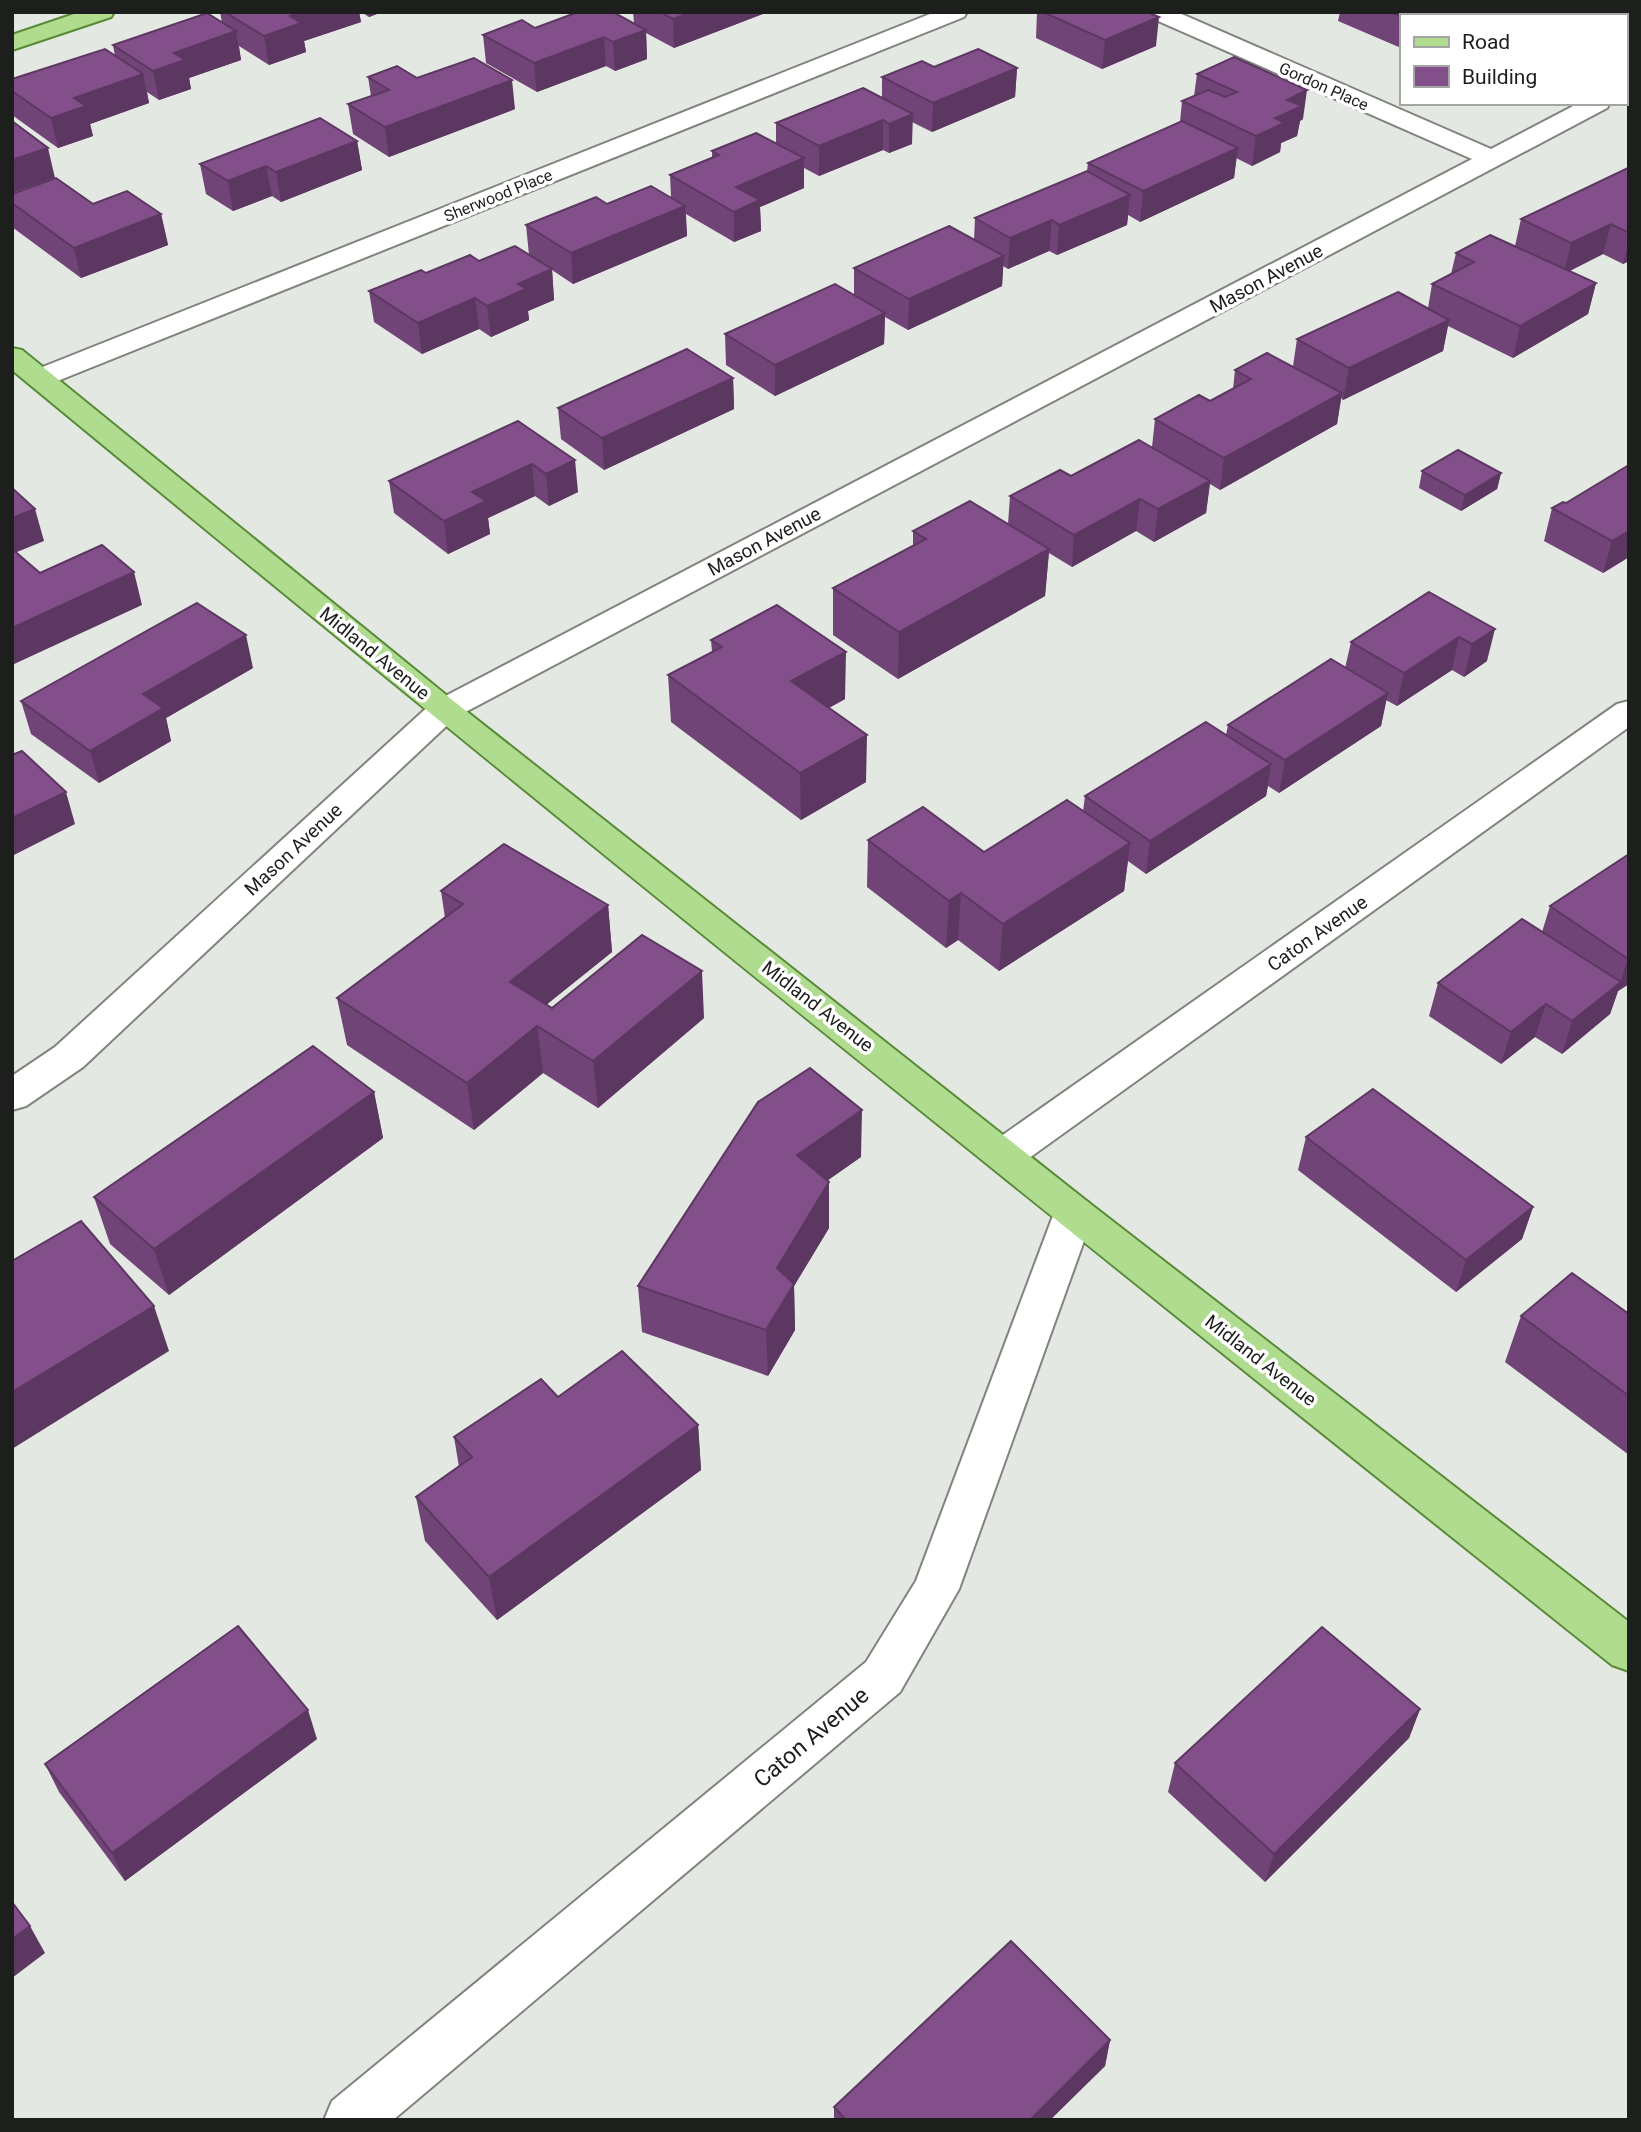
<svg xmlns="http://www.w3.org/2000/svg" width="1641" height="2132" font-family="Roboto,sans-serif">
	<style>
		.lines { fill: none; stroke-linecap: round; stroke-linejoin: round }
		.minor-casing { stroke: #80837e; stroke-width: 4 }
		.major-casing { stroke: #598a37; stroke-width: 4 }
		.minor { fill: #fff; fill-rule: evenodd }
		.major { fill: #afdc8f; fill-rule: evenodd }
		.wall { fill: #714477 }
		.shaded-wall { fill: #5c3761 }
		.building { fill: #834f8a; stroke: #5c3761; stroke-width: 2 }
		.labels { text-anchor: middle; stroke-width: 7; stroke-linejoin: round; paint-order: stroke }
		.far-street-label { font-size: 16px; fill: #1d1f1d; stroke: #fff }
		.street-label { font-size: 19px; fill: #1d1f1d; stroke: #fff }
		.near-street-label { font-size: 23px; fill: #1d1f1d; stroke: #fff }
	</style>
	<rect width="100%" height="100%" fill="#e4e8e2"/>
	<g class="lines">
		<g class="minor-casing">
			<g id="minor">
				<polygon points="935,12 967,12 964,17 50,384 40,387 30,384 26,378 30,372"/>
				<polygon points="1146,12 1177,12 1491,149 1579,103 1610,103 1607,108 456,717 83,1067 26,1106 12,1110 12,1076 55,1047 432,703 1472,159 1149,17"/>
				<polygon points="1629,80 1629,95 1625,96 1625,81"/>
				<polygon points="1629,701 1629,727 1018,1166 1004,1170 990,1166 984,1155 990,1144 1617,704"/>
				<polygon points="1074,1197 1088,1202 1094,1213 959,1589 900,1692 393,2120 324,2120 332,2101 866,1662 916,1581 1054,1213 1060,1202"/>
			</g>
		</g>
		<g class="major-casing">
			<g id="major">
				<polygon points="80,12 114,12 111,17 12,50 12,35"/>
				<path d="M 12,348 L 22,350 L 456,703 L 1088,1202 L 1629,1622 L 1629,1671 L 1612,1665 C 1076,1237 541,807 12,370 Z"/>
			</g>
		</g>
		<use href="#minor" class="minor"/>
		<use href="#major" class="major"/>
	</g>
	<g class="wall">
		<polygon points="220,12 359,12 361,22 304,41 306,52 269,65 239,46 241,60 189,78 191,89 159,100 147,92 149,103 90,124 93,136 58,148 12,115 12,79 115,56 113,45 222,23"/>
		<polygon points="361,12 382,12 369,17"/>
		<polygon points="633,12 768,12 674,48 646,33 647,59 615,71 606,66 537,92 486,63 483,35 535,28 634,23"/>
		<polygon points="1037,12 1147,12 1156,46 1102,69 1036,38"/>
		<polygon points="1340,12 1530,12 1529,16 1401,16 1401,48 1338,21"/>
		<polygon points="934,67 1017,68 1015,97 932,132 912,122 912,144 889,153 883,150 819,176 804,168 804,188 760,207 761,231 734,242 686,214 687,236 573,284 552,270 554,300 528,311 529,320 491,337 479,329 422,354 374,322 369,291 426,273 479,261 529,255 526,225 607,204 671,197 670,175 712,157 712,151 776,143 776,123 882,98 882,77"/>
		<polygon points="1197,74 1303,119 1300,121 1297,136 1281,143 1280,152 1252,166 1236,158 1234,178 1140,222 1128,215 1127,225 1057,255 1049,251 1008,269 1003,266 1002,286 908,330 885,317 884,344 775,396 726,365 725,334 854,295 854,268 974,240 975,218 1087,171 1088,163 1180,122 1182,101 1194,96"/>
		<polygon points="368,77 417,78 515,109 389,157 353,134 348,104 371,96"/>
		<polygon points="357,141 362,170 281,202 272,196 233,211 206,194 200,164"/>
		<polygon points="1629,169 1629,261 1623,264 1603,254 1569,271 1596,283 1588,314 1513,358 1448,326 1443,351 1343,400 1341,398 1337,424 1220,490 1210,484 1206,513 1154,542 1136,531 1072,567 1049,553 1045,596 898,679 833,635 833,588 913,546 913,531 1008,524 1010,496 1071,476 1152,447 1155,419 1210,401 1233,389 1235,370 1293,366 1297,339 1428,308 1432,284 1451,274 1456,253 1515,246 1521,219"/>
		<polygon points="12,194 161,214 168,245 81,278 12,227"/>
		<polygon points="733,378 734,409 604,470 561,439 558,408"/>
		<polygon points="518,421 578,492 549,506 535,496 488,518 490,534 448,554 394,513 389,481"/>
		<polygon points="1629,465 1629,557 1603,573 1544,541 1552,508 1566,503"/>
		<polygon points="1422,471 1501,473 1497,489 1461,511 1419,488"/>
		<polygon points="1429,592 1487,661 1464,677 1452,670 1397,706 1386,700 1381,726 1279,793 1268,786 1266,796 1146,874 1128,861 1124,891 999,971 958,940 946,948 867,887 868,840 984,852 1083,811 1085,796 1226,735 1228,725 1345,668 1351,642"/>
		<polygon points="711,640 845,699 829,708 866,782 801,820 671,722 668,675 712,652"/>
		<polygon points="253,668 166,718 171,741 99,783 31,734 21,701"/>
		<polygon points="1629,854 1629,984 1618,991 1610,1014 1562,1054 1535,1037 1501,1064 1429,1016 1438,983 1542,932 1550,906"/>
		<polygon points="441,891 608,905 612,952 546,1005 552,1008 704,1018 598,1108 543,1073 474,1130 347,1045 337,998 445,918"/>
		<polygon points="374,1092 383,1138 169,1295 110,1244 94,1197"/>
		<polygon points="1306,1137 1533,1207 1522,1239 1456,1292 1298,1170"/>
		<polygon points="861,1157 828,1180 829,1228 794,1286 795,1330 768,1376 642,1332 638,1286"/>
		<polygon points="1629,1314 1629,1455 1505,1362 1521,1316"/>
		<polygon points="558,1397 698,1425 701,1470 497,1620 425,1541 416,1497 459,1467 454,1437"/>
		<polygon points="1420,1709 1409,1738 1265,1882 1168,1792 1175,1763"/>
		<polygon points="317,1739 125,1881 59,1792 45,1764"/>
		<polygon points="1110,2040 1105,2066 1050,2120 834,2120 834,2107"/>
	</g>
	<g class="shaded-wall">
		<polygon points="301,12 359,12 361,22 304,41 306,52 269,65 264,36 290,16"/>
		<polygon points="368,12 382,12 369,17"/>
		<polygon points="691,12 768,12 674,48 673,19"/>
		<polygon points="1490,12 1495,12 1494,16 1482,16"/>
		<polygon points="1512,12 1530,12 1529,16 1507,16 1507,15"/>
		<polygon points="1159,17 1156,46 1102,69 1105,40"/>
		<polygon points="646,30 647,59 615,71 613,42"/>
		<polygon points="236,31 241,60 189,78 191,89 159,100 153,71 174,53"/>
		<polygon points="604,37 606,66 537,92 534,63"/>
		<polygon points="1017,68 1015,97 932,132 933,103"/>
		<polygon points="143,74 149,103 90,124 93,136 58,148 51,118 74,98"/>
		<polygon points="512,80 515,109 389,157 385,127"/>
		<polygon points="1307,90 1303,119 1300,121 1297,136 1281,143 1280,152 1252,166 1256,136 1287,100"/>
		<polygon points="913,114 912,144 889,153 889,124"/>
		<polygon points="883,120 883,150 819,176 819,146"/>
		<polygon points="357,141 362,170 281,202 276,172"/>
		<polygon points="48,148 55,178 12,193 12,160"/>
		<polygon points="1238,148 1234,178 1140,222 1143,191"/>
		<polygon points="804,158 804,188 760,207 761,231 734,242 734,212 736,187"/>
		<polygon points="266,166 272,196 233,211 228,181"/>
		<polygon points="1130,195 1127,225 1057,255 1059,225"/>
		<polygon points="685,206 687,236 573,284 571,253"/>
		<polygon points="161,214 168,245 81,278 74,248"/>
		<polygon points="1052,220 1049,251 1008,269 1010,238"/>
		<polygon points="1611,224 1603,254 1564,274 1571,243"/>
		<polygon points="1629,242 1629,261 1623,264"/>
		<polygon points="1004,256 1002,286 908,330 909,299"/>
		<polygon points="552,269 554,300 528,311 529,320 491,337 487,306 518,284"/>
		<polygon points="1596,283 1588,314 1513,358 1520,326"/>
		<polygon points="475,298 479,329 422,354 418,323"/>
		<polygon points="885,313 884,344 775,396 775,365"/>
		<polygon points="1449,320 1443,351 1343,400 1349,368"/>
		<polygon points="733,378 734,409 604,470 602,438"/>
		<polygon points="1342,393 1337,424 1220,490 1224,458"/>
		<polygon points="575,460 578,492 549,506 546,474"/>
		<polygon points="532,464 535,496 488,518 490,534 448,554 444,521 472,492"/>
		<polygon points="1501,473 1497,489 1461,511 1465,495"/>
		<polygon points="1210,481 1206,513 1154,542 1158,509"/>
		<polygon points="1140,499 1136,531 1072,567 1074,535"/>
		<polygon points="35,509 44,541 12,554 12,518"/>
		<polygon points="1629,531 1629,557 1603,573 1612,541"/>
		<polygon points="1049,549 1045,596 898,679 899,632"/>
		<polygon points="134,572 142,605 12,665 12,628"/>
		<polygon points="1495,629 1487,661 1464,677 1472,644"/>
		<polygon points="246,635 253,668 166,718 171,741 99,783 90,751 143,694"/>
		<polygon points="1459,637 1452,670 1397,706 1404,673"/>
		<polygon points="846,652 845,699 792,728 791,681"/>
		<polygon points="1388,693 1381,726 1279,793 1285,760"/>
		<polygon points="867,735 866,782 801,820 800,773"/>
		<polygon points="1271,764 1266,796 1146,874 1150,841"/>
		<polygon points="66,792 75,824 12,856 12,818"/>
		<polygon points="1130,843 1124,891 999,971 1003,924"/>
		<polygon points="961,893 958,940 946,948 949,901"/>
		<polygon points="608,905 612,952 516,1029 510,982"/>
		<polygon points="1628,959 1629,959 1629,984 1618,991 1610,1014 1562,1054 1572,1021 1620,983"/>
		<polygon points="702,971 704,1018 598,1108 593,1061"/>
		<polygon points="1546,1004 1535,1037 1501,1064 1511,1032"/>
		<polygon points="537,1026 543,1073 474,1130 467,1083"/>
		<polygon points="374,1092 383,1138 169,1295 154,1249"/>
		<polygon points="862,1110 861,1157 798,1201 797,1155"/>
		<polygon points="829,1182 829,1228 794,1286 795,1330 768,1376 766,1330 777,1268"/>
		<polygon points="1533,1207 1522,1239 1456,1292 1466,1260"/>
		<polygon points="154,1306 169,1351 12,1449 12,1392"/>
		<polygon points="698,1425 701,1470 497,1620 489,1577"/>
		<polygon points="1420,1709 1409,1738 1265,1882 1274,1854"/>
		<polygon points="308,1710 317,1739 125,1881 112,1853"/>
		<polygon points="30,1926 45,1953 12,1978 12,1939"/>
		<polygon points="1110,2040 1105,2066 1050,2120 1030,2120"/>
	</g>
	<g class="building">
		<polygon points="225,12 301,12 290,16 301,23 264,36"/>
		<polygon points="578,12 613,12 646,30 613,42 604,37 534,63 483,35 522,20 535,28"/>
		<polygon points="660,12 691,12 673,19"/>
		<polygon points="1043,12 1147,12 1159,17 1105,40"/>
		<polygon points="1390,12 1490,12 1482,16 1401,16 1401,17"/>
		<polygon points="207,13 236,31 174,53 185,60 153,71 113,45"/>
		<polygon points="105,49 143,74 74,98 86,106 51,118 12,91 12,79"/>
		<polygon points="978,49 1017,68 933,103 882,77 922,61 934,67"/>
		<polygon points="1234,57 1307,90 1287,100 1302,106 1275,118 1284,123 1256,136 1182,101 1208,90 1225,97 1237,92 1197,74"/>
		<polygon points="474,58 512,80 385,127 348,104 389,90 368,77 397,66 417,78"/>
		<polygon points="863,88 913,114 889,124 883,120 819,146 776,123"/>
		<polygon points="320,118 357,141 276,172 266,166 228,181 200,164"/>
		<polygon points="12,121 48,148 12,160"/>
		<polygon points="1182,121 1238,148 1143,191 1088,163"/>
		<polygon points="756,133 804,158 736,187 760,200 734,212 670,175 719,155 712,151"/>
		<polygon points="1628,168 1629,169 1629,233 1611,224 1571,243 1521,219"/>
		<polygon points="1087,171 1130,195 1059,225 1052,220 1010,238 975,218"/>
		<polygon points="56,178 93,204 127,191 161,214 74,248 12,203 12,194"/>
		<polygon points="651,186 685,206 571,253 526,225 596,197 607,204"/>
		<polygon points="949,226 1004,256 909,299 854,268"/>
		<polygon points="1490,235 1596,283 1520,326 1432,284 1474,262 1456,253"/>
		<polygon points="515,246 552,269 518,284 526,289 487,306 475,298 418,323 369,291 421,270 426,273 470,255 479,261"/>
		<polygon points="835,284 885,313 775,365 725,334"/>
		<polygon points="1398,292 1449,320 1349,368 1297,339"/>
		<polygon points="687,349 733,378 602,438 558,408"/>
		<polygon points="1267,353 1342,393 1224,458 1155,419 1199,395 1210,401 1251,379 1235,370"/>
		<polygon points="518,421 575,460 546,474 532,464 472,492 486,501 444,521 389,481"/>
		<polygon points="1139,440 1210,481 1158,509 1140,499 1074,535 1010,496 1060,470 1071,476"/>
		<polygon points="1458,450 1501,473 1465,495 1422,471"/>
		<polygon points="1629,465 1629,531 1612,541 1552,508 1563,502 1566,503"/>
		<polygon points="12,488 35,509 12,518"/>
		<polygon points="970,501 1049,549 899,632 833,588 926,539 913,531"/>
		<polygon points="102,545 134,572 12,628 12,549 40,573"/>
		<polygon points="1429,592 1495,629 1472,644 1459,637 1404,673 1351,642"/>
		<polygon points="197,603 246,635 143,694 163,708 90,751 21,701"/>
		<polygon points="777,605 846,652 791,681 867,735 800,773 668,675 722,647 711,640"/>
		<polygon points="1331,659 1388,693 1285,760 1228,725"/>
		<polygon points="1206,722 1271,764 1150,841 1085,796"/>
		<polygon points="22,751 66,792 12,818 12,755"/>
		<polygon points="1067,800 1130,843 1003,924 961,893 949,901 868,840 923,807 984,852"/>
		<polygon points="504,844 608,905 510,982 552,1008 642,935 702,971 593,1061 537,1026 467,1083 337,998 463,904 441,891"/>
		<polygon points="1629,854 1629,959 1628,959 1550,906"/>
		<polygon points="1522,919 1621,982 1572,1021 1546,1004 1511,1032 1438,983"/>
		<polygon points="313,1046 374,1092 154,1249 94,1197"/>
		<polygon points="810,1068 862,1110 797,1155 829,1182 777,1268 794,1284 766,1330 638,1286 758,1102"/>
		<polygon points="1373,1089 1533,1207 1466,1260 1306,1137"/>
		<polygon points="81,1221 154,1306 12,1392 12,1261"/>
		<polygon points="1572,1273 1629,1314 1629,1396 1521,1316"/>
		<polygon points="622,1351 698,1425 489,1577 416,1497 472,1457 454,1437 541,1379 558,1397"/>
		<polygon points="238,1626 308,1710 112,1853 45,1764"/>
		<polygon points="1322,1627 1420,1709 1274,1854 1175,1763"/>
		<polygon points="12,1902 30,1926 12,1939"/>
		<polygon points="1011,1941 1110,2040 1030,2120 846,2120 834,2107"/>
	</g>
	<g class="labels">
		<g class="far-street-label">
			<text transform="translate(1324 86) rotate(24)" y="6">Gordon Place</text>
			<text transform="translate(498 195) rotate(-22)" y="6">Sherwood Place</text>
		</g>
		<g class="street-label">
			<text transform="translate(1266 278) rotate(-28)" y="7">Mason Avenue</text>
			<text transform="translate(764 541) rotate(-28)" y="7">Mason Avenue</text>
			<text transform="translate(375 653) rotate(39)" y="7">Midland Avenue</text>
			<text transform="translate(293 849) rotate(-43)" y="7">Mason Avenue</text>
			<text transform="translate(1317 933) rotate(-35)" y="7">Caton Avenue</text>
			<text transform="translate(818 1006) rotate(38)" y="7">Midland Avenue</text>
			<text transform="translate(1261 1360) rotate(38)" y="7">Midland Avenue</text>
		</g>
		<g class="near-street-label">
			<text transform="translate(811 1737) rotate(-40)" y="8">Caton Avenue</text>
		</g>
	</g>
	<rect width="1641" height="2132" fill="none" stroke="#1d1f1d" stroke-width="28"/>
	<rect x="1400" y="14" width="228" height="91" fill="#ffffff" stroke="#a5a5a5" stroke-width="2"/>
	<rect x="1414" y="37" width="35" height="10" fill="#afdc8f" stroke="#a5a5a5" stroke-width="2"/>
	<text x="1462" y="49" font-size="21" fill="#1d1f1d">Road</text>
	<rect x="1414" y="66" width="35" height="21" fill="#834f8a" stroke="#a5a5a5" stroke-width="2"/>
	<text x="1462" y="84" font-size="21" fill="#1d1f1d">Building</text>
</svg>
